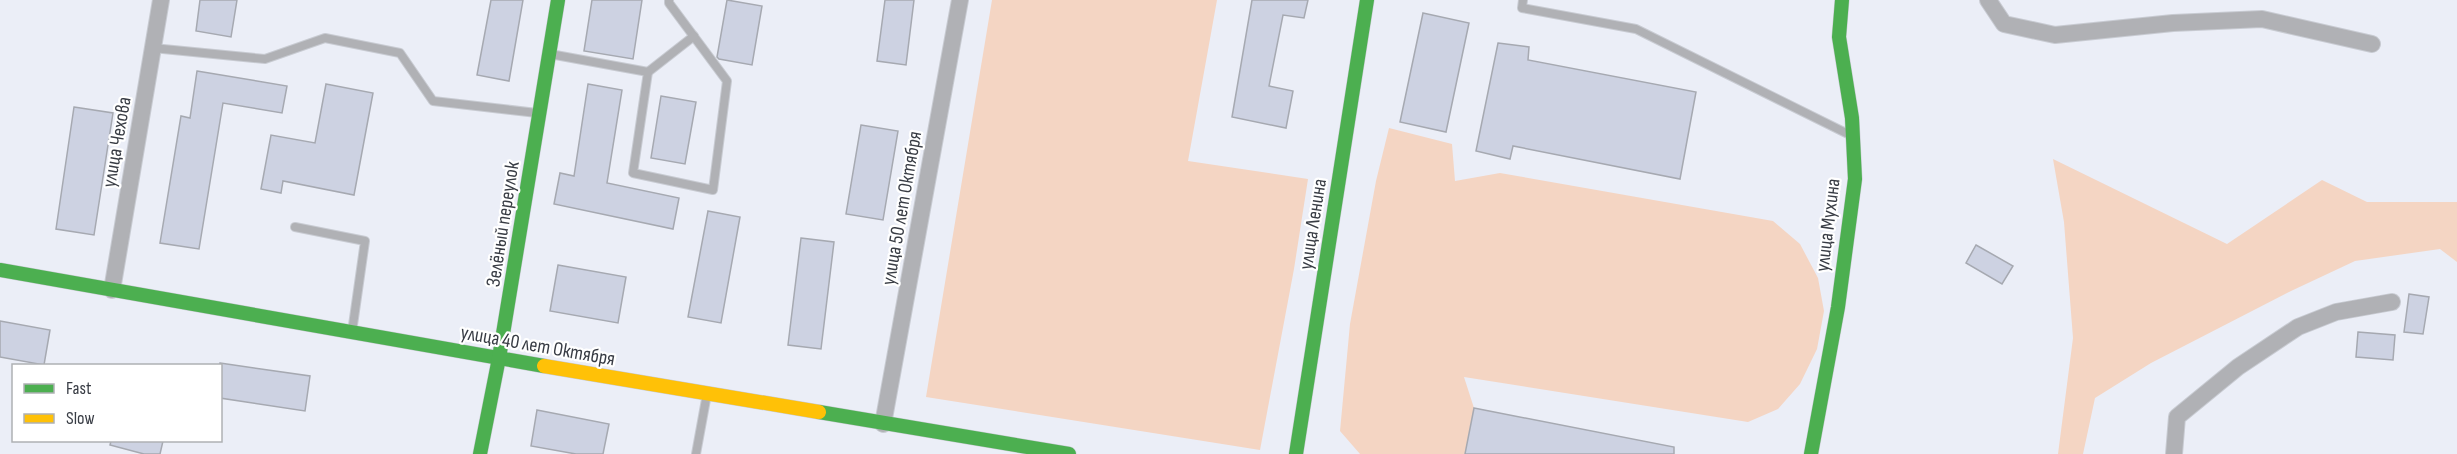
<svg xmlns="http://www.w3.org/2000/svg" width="2457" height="454" font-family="'Sofia Sans Condensed',sans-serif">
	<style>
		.green { fill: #f4d5c3 }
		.building { fill: #cdd2e2; stroke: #a6a9b1; stroke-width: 1.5 }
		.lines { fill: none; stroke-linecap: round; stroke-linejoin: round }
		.lane-casing { stroke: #c8cbd2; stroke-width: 10 }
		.street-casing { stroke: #c8cbd2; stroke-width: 18 }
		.fast-casing { stroke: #c8cbd2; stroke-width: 15 }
		.slow-casing { stroke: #c8cbd2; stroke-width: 15 }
		.lane { stroke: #b0b1b5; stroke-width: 8 }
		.street { stroke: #b0b1b5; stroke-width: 16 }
		.fast { stroke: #4caf50; stroke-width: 14 }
		.slow { stroke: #ffc107; stroke-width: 14 }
		.labels { text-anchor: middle; stroke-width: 4.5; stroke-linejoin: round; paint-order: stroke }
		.street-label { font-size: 20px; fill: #383c44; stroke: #fff }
	</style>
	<rect width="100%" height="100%" fill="#ebeef7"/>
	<g class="green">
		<polygon points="992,0 1217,0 1188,161 1308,179 1294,269 1260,450 926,397"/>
		<polygon points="1389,128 1452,144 1455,181 1500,173 1773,221 1800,244 1818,278 1824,311 1817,349 1800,384 1778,409 1748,422 1464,377 1474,408 1465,454 1360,454 1340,431 1350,324 1376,181"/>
		<polygon points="2053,159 2227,244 2322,180 2367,202 2457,202 2457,262 2440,249 2355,261 2291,291 2151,363 2095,398 2083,454 2058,454 2073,338 2064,222"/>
	</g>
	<g class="building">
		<polygon points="200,0 237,0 231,37 196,31"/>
		<polygon points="491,0 523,0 509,81 477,75"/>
		<polygon points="592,0 642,0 633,59 584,51"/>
		<polygon points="727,0 762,6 752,65 719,59 717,57"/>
		<polygon points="885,0 914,0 906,65 877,61"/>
		<polygon points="1252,0 1308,0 1304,18 1283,15 1269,86 1293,91 1286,128 1232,117"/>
		<polygon points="1423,13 1469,23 1446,132 1400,122"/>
		<polygon points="1498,43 1529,47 1528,60 1696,92 1680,179 1513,146 1510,159 1476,151"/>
		<polygon points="197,71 287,86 282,113 223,103 199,249 160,243 181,116 190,118"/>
		<polygon points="326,84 373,93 354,195 283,181 281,193 261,189 271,135 315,143"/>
		<polygon points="588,84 622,90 607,183 679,198 673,229 554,204 560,173 574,176"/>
		<polygon points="661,96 696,102 685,164 651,158"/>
		<polygon points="74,107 113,113 94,235 56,229"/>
		<polygon points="861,125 898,131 883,220 846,214"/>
		<polygon points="708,211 740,217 721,323 688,317"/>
		<polygon points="801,238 834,242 821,349 788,345"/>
		<polygon points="1976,245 2013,266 2002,284 1966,263"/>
		<polygon points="558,265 626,277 618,323 550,311"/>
		<polygon points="2409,294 2429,297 2423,334 2404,332"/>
		<polygon points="0,321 50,330 44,365 0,357"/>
		<polygon points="2358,332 2395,335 2393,360 2356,357"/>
		<polygon points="220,363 310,376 305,411 220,398"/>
		<polygon points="1474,408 1674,447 1674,454 1465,454"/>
		<polygon points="537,410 609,424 603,454 576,454 531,446"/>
		<polygon points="111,441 163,441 160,454 144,454 110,445"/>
	</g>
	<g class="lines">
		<g class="lane-casing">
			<g id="lane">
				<polyline points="1523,0 1522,8 1636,29 1850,135"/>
				<polyline points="153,48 265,59 325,38 400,53 433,101 537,113"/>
				<polyline points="550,54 648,72 633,173 713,190 727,81 669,3 669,0"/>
				<polyline points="648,72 694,36"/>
				<polyline points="295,227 365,241 352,332"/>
				<polyline points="696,454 707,394"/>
			</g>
		</g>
		<g class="street-casing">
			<g id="street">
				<polyline points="1988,0 2004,24 2055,35 2173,23 2262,19 2372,44"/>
				<polyline points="112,290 161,0"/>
				<polyline points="883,424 960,0"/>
				<polyline points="2174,454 2177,417 2238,367 2298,327 2336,312 2392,302"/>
			</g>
		</g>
		<g class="fast-casing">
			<g id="fast">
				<polyline points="0,270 544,366"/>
				<polyline points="819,412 1069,454"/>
				<polyline points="480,454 499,358 558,0"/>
				<polyline points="1296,454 1367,0"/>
				<polyline points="1811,454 1838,307 1855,179 1852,118 1839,37 1842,0"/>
			</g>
		</g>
		<g class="slow-casing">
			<polyline id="slow" points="544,366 819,412"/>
		</g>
		<use href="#lane" class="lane"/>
		<use href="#street" class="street"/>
		<use href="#fast" class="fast"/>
		<use href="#slow" class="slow"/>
	</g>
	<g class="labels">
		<g class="street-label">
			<text transform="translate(116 142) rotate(-80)" y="7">улица Чехова</text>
			<text transform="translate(901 208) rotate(-80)" y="7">улица 50 лет Октября</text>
			<text transform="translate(502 224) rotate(-81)" y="7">Зелёный переулок</text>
			<text transform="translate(1312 224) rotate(-81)" y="7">улица Ленина</text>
			<text transform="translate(1827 225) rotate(-83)" y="7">улица Мухина</text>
			<text transform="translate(538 345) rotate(10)" y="7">улица 40 лет Октября</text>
		</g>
	</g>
	<rect x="12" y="364" width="210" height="78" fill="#ffffff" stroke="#afb1b4" stroke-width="1.5"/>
	<rect x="24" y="384" width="30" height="9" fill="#4caf50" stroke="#afb1b4" stroke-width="1.5"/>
	<text x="66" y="394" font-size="18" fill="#383c44">Fast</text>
	<rect x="24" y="414" width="30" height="9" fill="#ffc107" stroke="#afb1b4" stroke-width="1.5"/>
	<text x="66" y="424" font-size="18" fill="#383c44">Slow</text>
</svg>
